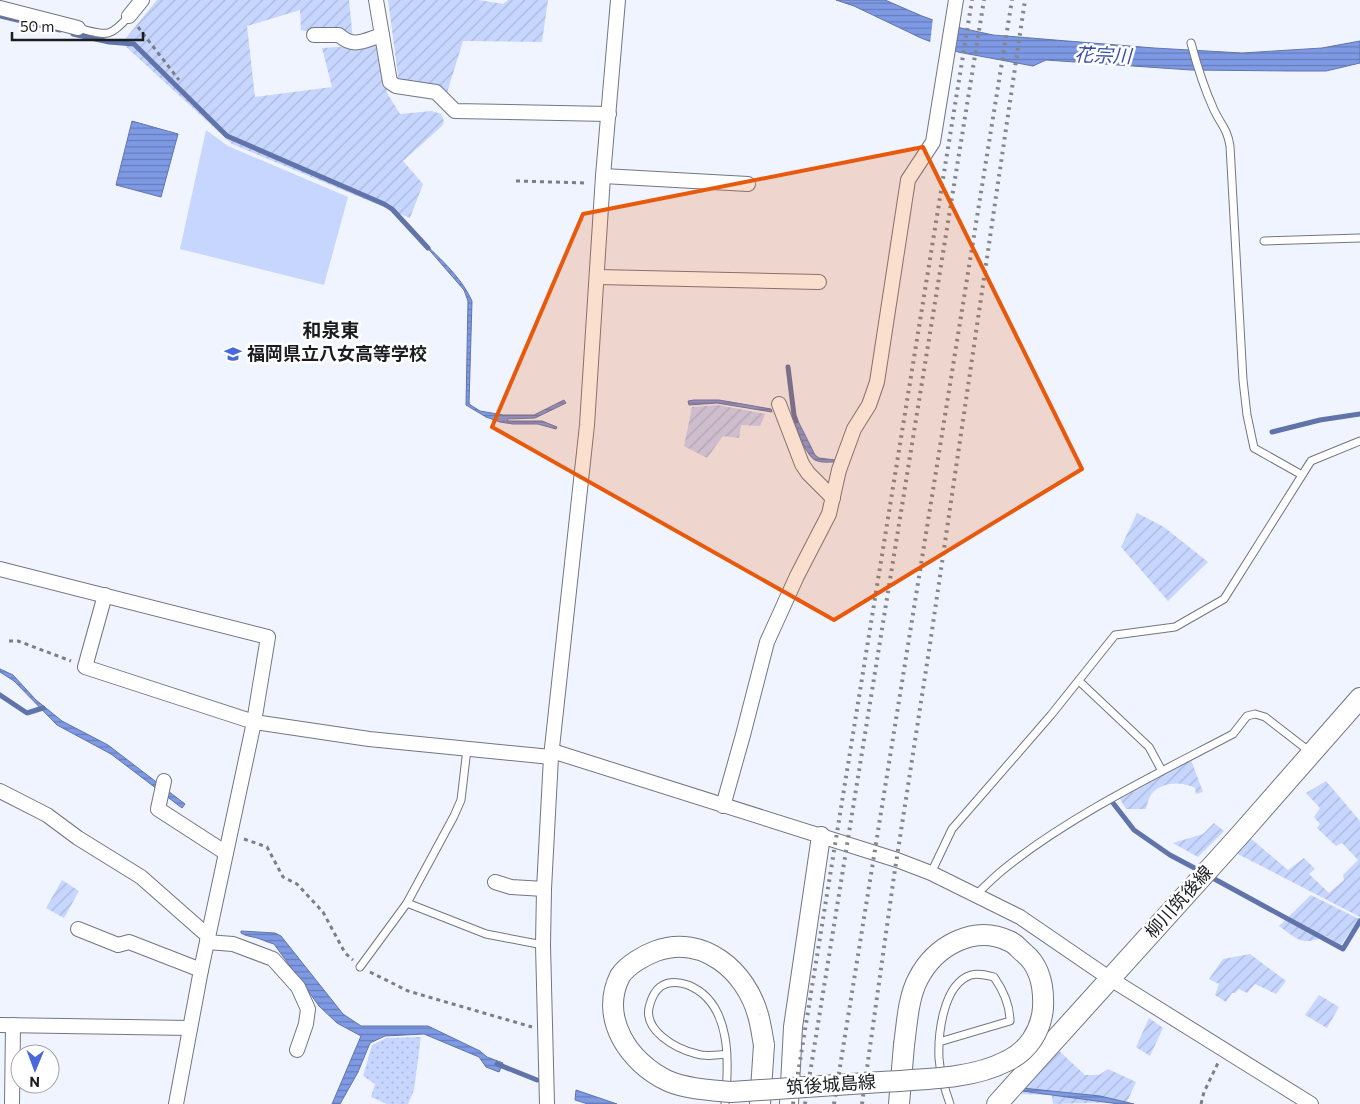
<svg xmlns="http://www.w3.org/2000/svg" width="1360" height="1104" font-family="Commissioner,'Noto Sans JP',sans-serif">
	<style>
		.grass { fill: url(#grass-dots) }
		.garden { fill: url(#garden-furrows) }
		.pitch { fill: #c7d6fe }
		.water { fill: url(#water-rules); stroke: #6174aa }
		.pier { fill: #f0f4fe }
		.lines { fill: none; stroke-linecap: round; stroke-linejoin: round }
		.stream { stroke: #6174aa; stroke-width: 5 }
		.service-casing { stroke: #727681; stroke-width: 9 }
		.minor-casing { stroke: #727681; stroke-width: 16 }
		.tertiary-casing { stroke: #727681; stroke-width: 20 }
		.secondary-casing { stroke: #727681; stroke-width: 22 }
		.path { stroke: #7b7e85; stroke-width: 3; stroke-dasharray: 4 4; stroke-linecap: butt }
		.service { stroke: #fff; stroke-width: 7 }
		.minor { stroke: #fff; stroke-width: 14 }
		.tertiary { stroke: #fff; stroke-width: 18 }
		.secondary { stroke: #fff; stroke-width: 20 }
		.rail { stroke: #83868d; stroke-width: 4; stroke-dasharray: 2.5 5; stroke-linecap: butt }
		.secondary-bridge-casing { stroke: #727681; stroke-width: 22; stroke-linecap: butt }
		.secondary-bridge { stroke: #fff; stroke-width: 20 }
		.marked { fill: #e8590c; fill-opacity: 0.2; stroke: #e8590c; stroke-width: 4; stroke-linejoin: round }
		.labels { text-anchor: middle; stroke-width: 5; stroke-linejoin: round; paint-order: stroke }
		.poi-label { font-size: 18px; font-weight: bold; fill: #1a1c20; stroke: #fff; text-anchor: start }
		.street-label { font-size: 18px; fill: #1a1c20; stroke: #fff }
		.water-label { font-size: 19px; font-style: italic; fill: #364ea6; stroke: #fff }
		.neighbourhood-label { font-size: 19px; font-weight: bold; fill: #1a1c20; stroke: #fff }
	</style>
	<defs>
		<pattern id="grass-dots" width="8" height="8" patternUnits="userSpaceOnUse" patternTransform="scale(1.25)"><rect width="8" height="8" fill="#c7d6fe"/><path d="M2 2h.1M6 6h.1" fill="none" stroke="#aab7d9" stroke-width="1.8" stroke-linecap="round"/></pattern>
		<pattern id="garden-furrows" width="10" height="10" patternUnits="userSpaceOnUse" patternTransform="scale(1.25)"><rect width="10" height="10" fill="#c7d6fe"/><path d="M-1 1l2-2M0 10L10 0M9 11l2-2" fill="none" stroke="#aab7d9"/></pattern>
		<pattern id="water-rules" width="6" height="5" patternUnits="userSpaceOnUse" patternTransform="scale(1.25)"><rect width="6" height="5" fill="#7f9ae5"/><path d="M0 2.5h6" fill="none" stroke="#677db9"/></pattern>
	</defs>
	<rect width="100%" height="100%" fill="#f0f4fe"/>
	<polygon class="grass" points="421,1037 414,1090 408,1104 387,1104 371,1097 375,1084 363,1076 372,1045 386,1038"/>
	<g class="garden">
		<polygon points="157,0 349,0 353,40 301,30 300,10 247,26 255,97 332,87 322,48 381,44 387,93 400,114 432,111 441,114 444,121 442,126 403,161 423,184 410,218 232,144 122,43"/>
		<polygon points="388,0 479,0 503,4 508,0 548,0 542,42 463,41 447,93 399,83"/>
		<polygon points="718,405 765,414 760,426 741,425 739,438 723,436 707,458 684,446 692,407"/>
		<polygon points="1137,513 1164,527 1208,562 1168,601 1121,547"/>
		<path d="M 1191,760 L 1203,792 L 1196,794 L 1195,788 C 1182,781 1163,782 1152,793 C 1149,797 1147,804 1146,809 L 1126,809 L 1120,799 Z"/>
		<polygon points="1326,781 1360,821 1360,917 1236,853 1249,837 1288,870 1304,858 1315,869 1309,874 1329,893 1344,880 1343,875 1358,860 1342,843 1336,846 1317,828 1320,824 1314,817 1320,808 1306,793"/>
		<polygon points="1214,823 1224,831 1198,857 1173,843 1203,834"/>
		<polygon points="62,880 79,891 64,918 46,908"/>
		<path d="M 1311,895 L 1359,919 L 1341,945 L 1326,936 C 1302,946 1298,940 1279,926 Z"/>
		<polygon points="1250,954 1286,981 1276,994 1255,984 1247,993 1239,989 1235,993 1232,993 1226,1002 1215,995 1219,984 1209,979 1223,959"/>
		<polygon points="1319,995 1339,1007 1327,1028 1305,1015"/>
		<polygon points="1149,1018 1163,1028 1150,1056 1136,1047"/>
		<polygon points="1057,1049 1085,1075 1099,1075 1108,1069 1136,1082 1127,1102 1053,1104 1052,1095 1014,1094"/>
	</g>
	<polygon class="pitch" points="206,130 228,146 348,197 324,285 180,249"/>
	<g class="water">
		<polygon points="836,0 885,0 922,16 947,25 993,35 1154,48 1242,53 1322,48 1360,41 1360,63 1326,71 1291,71 1191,70 1046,60 1033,66 958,52 921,38 854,6"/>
		<polygon points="132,121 178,134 161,197 116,185"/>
		<path d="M 418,237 C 437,256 461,276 472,301 L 469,404 L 480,411 L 503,415 L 534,415 L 564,400 L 566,403 L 535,418 L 507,419 L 508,421 L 542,421 L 557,427 L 556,429 L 538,424 L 513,424 L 500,422 L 486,417 L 466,405 L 468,301 L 464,290 Z"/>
		<polygon points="694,400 719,400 771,409 772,412 717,403 689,405 688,401"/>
		<path d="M 794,413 L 815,455 L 819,458 L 835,460 L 835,462 C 828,462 821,463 815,460 C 805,454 796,428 793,417 Z"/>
		<polygon points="0,669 13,675 36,700 62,721 108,745 185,804 182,808 111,754 57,725 14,681 0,672"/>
		<path d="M 241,931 L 275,933 L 281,936 L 343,1014 L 361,1026 L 428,1026 L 480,1051 L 487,1057 L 503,1063 L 499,1072 L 486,1067 L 479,1057 L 424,1034 L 385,1036 L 370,1043 L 358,1072 L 340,1104 L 332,1104 L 361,1036 L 337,1023 L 319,1006 L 274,944 C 266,942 260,938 253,937 C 249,936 246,936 241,933 Z"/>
		<polygon points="1022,1088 1100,1096 1134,1104 1119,1104 1022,1091"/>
		<polygon points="576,1090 617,1104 588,1104 575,1100"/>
	</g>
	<polygon class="pier" points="933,17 959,25 955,54 930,44"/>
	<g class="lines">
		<g class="stream">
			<polyline points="0,16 60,30"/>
			<polyline points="73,34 109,42 134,44 227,136 384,204 392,209 428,248"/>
			<polyline points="788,367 794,415 796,421"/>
			<polyline points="1272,432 1320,420 1360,414"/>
			<polyline points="0,695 27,713 43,708"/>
			<polyline points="1113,803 1134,830 1170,855 1202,872"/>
			<polyline points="1209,876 1343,949 1360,921"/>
			<polyline points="497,1064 537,1080"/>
		</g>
		<g class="service-casing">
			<g id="service">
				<path d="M 78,28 C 106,35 109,39 129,16"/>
				<path d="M 1191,43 C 1197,66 1204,88 1214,110 C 1221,125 1227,128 1230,146 L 1243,380 L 1247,415 L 1254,448 L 1302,475"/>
				<polyline points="1264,241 1360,238"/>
				<polyline points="1079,681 1149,747 1162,771"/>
				<polyline points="931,873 952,829 1051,715 1115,635 1175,627 1224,599 1311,461 1360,441"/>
				<path d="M 976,895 C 985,886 994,877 1004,869 C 1071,815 1157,774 1233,734 L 1247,716 L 1255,714 L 1265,717 L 1309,751"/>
				<polyline points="407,903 486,934 543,945"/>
				<polyline points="360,967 407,903 454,816 461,800 467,749"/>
				<path d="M 939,1042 L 1010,1021 C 1010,1005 1003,990 994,977 C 986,975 978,973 971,975 C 943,984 938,1034 939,1058 C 940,1073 945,1090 950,1104"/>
				<path d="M 725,1104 C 729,1065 733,1003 688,985 C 679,982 668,981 660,987 C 654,992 652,997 650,1004 C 641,1030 676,1049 697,1054 C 706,1057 718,1055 727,1054"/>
			</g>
		</g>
		<g class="minor-casing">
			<g id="minor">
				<polyline points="376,0 390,82 396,86 436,92 455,111 609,114"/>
				<polyline points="0,8 78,28"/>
				<polyline points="129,16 142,0"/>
				<path d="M 314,35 L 339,35 C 354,49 365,40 382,35"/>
				<polyline points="603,176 748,184"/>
				<polyline points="598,277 819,282"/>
				<polyline points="779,404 802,464 808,473 833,498"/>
				<polyline points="0,569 268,637 254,722 201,970 176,1104"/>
				<polyline points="105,595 85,667 254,722 369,739 551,757"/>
				<polyline points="552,751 897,860 931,873 1020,917 1109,978 1311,1104"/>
				<polyline points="164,781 158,809 226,853"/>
				<polyline points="0,791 47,815 78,838 141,877 208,936"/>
				<polyline points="723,806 743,735 767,642 797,576 829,514 839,470 854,429 869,405 877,382 908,180 933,142 956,0"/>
				<polyline points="495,882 511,887 544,889"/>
				<polyline points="78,929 118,945 129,942 201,970"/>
				<polyline points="207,942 233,944 273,959 298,987 308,1009 306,1024 297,1050"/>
				<polyline points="0,1025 190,1028"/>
				<polyline points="12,1104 13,1025"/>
				<polyline points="547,1104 543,945 544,889 551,757 587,425 603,176 618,0"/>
			</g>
		</g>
		<g class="tertiary-casing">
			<polyline id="tertiary" points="789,1104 793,1027 821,836"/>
		</g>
		<g class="secondary-casing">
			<g id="secondary">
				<polyline points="760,1104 764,1045"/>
				<polyline points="899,1104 904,1045"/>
				<polyline points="997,1104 1239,836 1360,698"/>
			</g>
		</g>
		<g class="path">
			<polyline points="138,27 179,80"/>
			<polyline points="516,181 588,183"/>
			<polyline points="9,641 18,641 71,661"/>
			<polyline points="244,839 267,847 283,877 297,884 323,912 345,953 353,960"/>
			<polyline points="370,972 408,991 532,1027"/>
			<polyline points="1201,1104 1204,1092 1218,1063"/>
		</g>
		<use href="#service" class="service"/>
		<use href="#minor" class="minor"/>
		<use href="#tertiary" class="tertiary"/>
		<use href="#secondary" class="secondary"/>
		<g class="rail">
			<polyline points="793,1104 972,0"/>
			<polyline points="805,1104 984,0"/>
			<polyline points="834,1104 1012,0"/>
			<polyline points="862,1104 894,876 930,644 1025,0"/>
		</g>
		<g class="secondary-bridge-casing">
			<path id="secondary-bridge" d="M 764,1045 C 762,1035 761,1025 758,1015 C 746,971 703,934 656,951 C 645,955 627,965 620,976 C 599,1018 629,1063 668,1081 C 687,1089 710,1090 731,1092 C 781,1089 831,1085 881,1082 C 922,1079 970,1080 1007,1061 C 1028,1051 1041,1031 1043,1008 C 1044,988 1040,966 1024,953 C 1019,949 1015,943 1009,941 C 974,924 935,946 918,979 C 908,998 907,1024 904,1045"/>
		</g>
		<use href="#secondary-bridge" class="secondary-bridge"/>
	</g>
	<path class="marked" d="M 923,147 L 1082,469 L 834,620 L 492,427 L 583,214 Z"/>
	<defs>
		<g id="school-bare" transform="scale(1.35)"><path d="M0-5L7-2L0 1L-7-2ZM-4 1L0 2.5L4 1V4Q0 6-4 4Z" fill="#4868db" stroke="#fff" stroke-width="2.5" paint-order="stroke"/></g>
	</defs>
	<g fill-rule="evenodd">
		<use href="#school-bare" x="233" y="354"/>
	</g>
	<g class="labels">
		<g class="poi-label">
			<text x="247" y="360">福岡県立八女高等学校</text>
		</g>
		<g class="street-label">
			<text transform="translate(1179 902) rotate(-48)" y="6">柳川筑後線</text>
			<text transform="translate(831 1085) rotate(-4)" y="6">筑後城島線</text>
		</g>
		<g class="water-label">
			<text transform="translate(1103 55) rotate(2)" y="7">花宗川</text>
		</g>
		<g class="neighbourhood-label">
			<text x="331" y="337">和泉東</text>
		</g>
	</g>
	<g transform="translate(35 1069) rotate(181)"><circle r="24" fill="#ffffff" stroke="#a3a4a6"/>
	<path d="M0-4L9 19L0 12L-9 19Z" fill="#4868db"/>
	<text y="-8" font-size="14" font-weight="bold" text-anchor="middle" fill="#1a1c20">N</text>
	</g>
	<path d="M12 32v8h131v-8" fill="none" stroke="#1a1c20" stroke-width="2.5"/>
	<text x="20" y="32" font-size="15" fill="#1a1c20" stroke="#ffffff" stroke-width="4" paint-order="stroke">50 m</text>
</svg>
